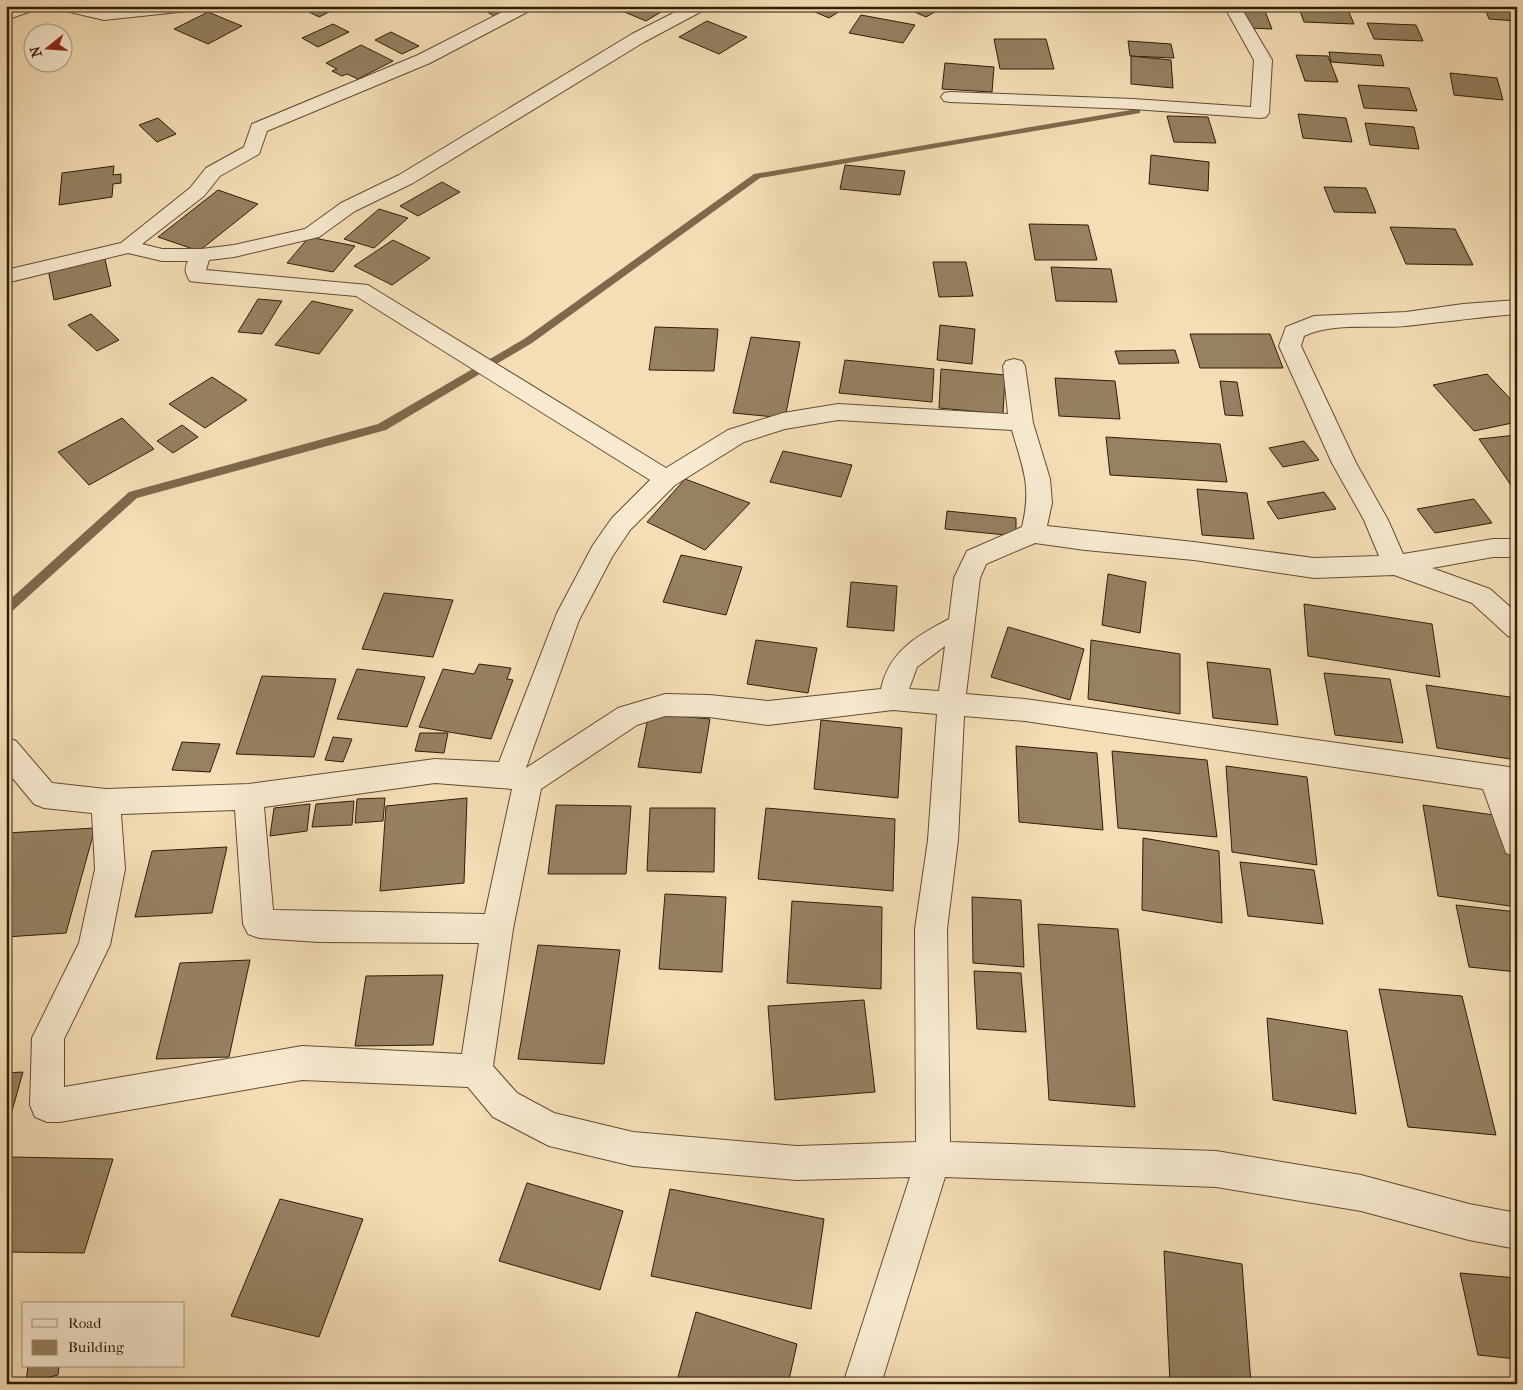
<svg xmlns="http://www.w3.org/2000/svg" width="1523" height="1390" font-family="'IM FELL French Canon',serif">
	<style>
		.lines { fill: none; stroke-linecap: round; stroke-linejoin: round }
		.stream { fill: #7e694c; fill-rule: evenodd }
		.building { fill: #968162; stroke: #2f1d06 }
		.street-casing { stroke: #604d32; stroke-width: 2 }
		.street { fill: #f8ead0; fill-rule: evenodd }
	</style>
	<rect width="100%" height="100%" fill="#f5deb6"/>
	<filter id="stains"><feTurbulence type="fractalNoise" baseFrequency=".004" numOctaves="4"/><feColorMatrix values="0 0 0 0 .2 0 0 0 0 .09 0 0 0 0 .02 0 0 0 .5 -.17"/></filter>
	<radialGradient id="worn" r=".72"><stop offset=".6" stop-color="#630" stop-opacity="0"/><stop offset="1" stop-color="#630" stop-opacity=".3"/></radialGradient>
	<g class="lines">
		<polygon class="stream" points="1137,109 1140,109 1140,113 760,178 532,343 386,430 137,498 10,613 6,615 6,603 129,492 378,424 524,339 754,174"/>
	</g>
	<g class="building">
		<polygon points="297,6 333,6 337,8 319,17"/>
		<polygon points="477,6 515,6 494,16"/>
		<polygon points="589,6 615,6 605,12"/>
		<polygon points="630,6 671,6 646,21 622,11"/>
		<polygon points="801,6 848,6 829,18"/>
		<polygon points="901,6 945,6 926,17"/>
		<polygon points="1241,6 1263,6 1272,29 1250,28"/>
		<polygon points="1484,6 1517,6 1517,21 1489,19"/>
		<polygon points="1299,8 1348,10 1354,24 1304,22"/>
		<polygon points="208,12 242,26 208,44 174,29"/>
		<polygon points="861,15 915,25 903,43 849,33"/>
		<polygon points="707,21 747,37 719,54 679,37"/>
		<polygon points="1367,23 1416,25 1423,41 1374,39"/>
		<polygon points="333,24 349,32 318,47 302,38"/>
		<polygon points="391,32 419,46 402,54 375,40"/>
		<polygon points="994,39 1046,39 1054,69 1000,69"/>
		<polygon points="1128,41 1171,44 1174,58 1130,56"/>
		<polygon points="361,45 393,61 358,79 347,74 342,76 332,71 337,69 326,63"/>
		<polygon points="1329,52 1381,55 1384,66 1331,62"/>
		<polygon points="1296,55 1328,56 1338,82 1305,81"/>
		<polygon points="1131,56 1171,60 1173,88 1131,84"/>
		<polygon points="945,63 994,67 992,92 942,89"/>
		<polygon points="1450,73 1497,78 1503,100 1454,95"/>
		<polygon points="1358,85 1409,88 1417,111 1364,108"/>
		<polygon points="1298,114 1346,118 1352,142 1303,138"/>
		<polygon points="1167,116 1208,117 1216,143 1174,142"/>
		<polygon points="158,118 176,134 157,142 139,125"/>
		<polygon points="1365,123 1414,127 1419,149 1370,145"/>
		<polygon points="1151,155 1209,162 1208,191 1149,184"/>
		<polygon points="845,165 905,171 900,195 840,189"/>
		<polygon points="114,166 113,175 121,174 121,183 113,184 112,197 59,205 62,173"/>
		<polygon points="442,182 460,192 418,216 400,206"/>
		<polygon points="1324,187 1366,188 1376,213 1334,212"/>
		<polygon points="218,190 258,204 199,251 158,237"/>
		<polygon points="379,209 408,218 374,248 344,239"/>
		<polygon points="1029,224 1088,225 1097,260 1035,260"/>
		<polygon points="1390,227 1455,229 1473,265 1406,264"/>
		<polygon points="309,237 355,246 333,272 287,263"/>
		<polygon points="393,240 430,258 392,285 354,266"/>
		<polygon points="104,255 111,286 54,300 48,269"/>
		<polygon points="933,262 966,262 973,296 939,297"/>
		<polygon points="1051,267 1111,269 1117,302 1056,301"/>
		<polygon points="258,299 282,301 262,334 238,332"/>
		<polygon points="312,301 353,310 319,354 275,345"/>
		<polygon points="91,314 119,340 97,351 68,325"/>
		<polygon points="940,325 975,329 972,364 937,360"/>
		<polygon points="655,327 718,329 714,371 649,370"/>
		<polygon points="1190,334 1270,334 1283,368 1200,368"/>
		<polygon points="751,337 800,342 785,418 733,413"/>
		<polygon points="1175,350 1179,363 1119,364 1115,351"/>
		<polygon points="845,360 934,369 932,402 839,393"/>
		<polygon points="941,369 1005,375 1003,414 939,408"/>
		<polygon points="1487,374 1517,406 1517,422 1474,431 1433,385"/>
		<polygon points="212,377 247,400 205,428 169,404"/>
		<polygon points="1055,378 1115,381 1120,419 1059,416"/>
		<polygon points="1220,381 1237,382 1243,416 1225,415"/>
		<polygon points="122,418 154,449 89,485 58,452"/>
		<polygon points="182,425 198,437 173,453 157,441"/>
		<polygon points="1517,435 1517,488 1513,488 1479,439"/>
		<polygon points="1106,437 1220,444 1227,482 1110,475"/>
		<polygon points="1304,441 1319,460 1283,467 1269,448"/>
		<polygon points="783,451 852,465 841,497 770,482"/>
		<polygon points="685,479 750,503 705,550 647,522"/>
		<polygon points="1197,489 1247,493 1254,539 1202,535"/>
		<polygon points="1324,492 1336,509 1278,519 1267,502"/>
		<polygon points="1474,499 1492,523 1435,533 1417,509"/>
		<polygon points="947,511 1016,518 1016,536 945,529"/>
		<polygon points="681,555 742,567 726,615 663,602"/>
		<polygon points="1108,574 1146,582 1140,633 1102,625"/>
		<polygon points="851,582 897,586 894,631 847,627"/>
		<polygon points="384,593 453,600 433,657 362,649"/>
		<polygon points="1304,604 1432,624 1440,677 1308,656"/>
		<polygon points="1008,627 1084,649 1070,700 991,677"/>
		<polygon points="756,640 817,648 808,693 747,684"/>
		<polygon points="1091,640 1180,654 1180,714 1088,699"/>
		<polygon points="1207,662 1270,669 1278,725 1213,718"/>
		<polygon points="479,664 511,668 507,679 513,680 491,739 419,727 443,669 474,674"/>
		<polygon points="357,669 425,677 407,727 337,719"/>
		<polygon points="1324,673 1390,679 1403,743 1335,735"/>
		<polygon points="262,676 336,679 314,757 236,754"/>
		<polygon points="1426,685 1517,698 1517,760 1437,748"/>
		<polygon points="649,713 710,719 701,773 638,767"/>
		<polygon points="821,720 902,728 898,798 814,789"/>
		<polygon points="420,733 448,733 444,753 415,751"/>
		<polygon points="333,737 352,739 343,762 325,760"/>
		<polygon points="182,742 220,744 210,772 172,770"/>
		<polygon points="1016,746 1097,753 1103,830 1019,822"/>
		<polygon points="1112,751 1207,760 1217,837 1118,828"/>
		<polygon points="1226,766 1307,777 1317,865 1232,852"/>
		<polygon points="385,798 383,821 355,823 357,799"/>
		<polygon points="467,798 464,883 380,891 386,806"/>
		<polygon points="354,801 352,825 312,827 316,804"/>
		<polygon points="310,804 307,831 270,836 274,808"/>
		<polygon points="556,805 631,806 626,874 548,874"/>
		<polygon points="1423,805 1501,816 1517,886 1517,907 1438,896"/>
		<polygon points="650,808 715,808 714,872 647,871"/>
		<polygon points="766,808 895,819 893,891 758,879"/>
		<polygon points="95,828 66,933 6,937 6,833"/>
		<polygon points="1143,838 1219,851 1222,923 1142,910"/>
		<polygon points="227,847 212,913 135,917 152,851"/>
		<polygon points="1240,862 1314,870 1323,924 1248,916"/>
		<polygon points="665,894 726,897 722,972 659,969"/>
		<polygon points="972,897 1021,900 1024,967 973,963"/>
		<polygon points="792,901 882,907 881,989 787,983"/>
		<polygon points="1456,905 1517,912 1517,972 1469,967"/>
		<polygon points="1038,924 1118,929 1135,1107 1049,1100"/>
		<polygon points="538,945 620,950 604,1064 518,1059"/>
		<polygon points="250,960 229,1057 156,1059 180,963"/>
		<polygon points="974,971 1021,973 1026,1032 977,1029"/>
		<polygon points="443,975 433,1045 355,1046 366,976"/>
		<polygon points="1379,989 1462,996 1496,1135 1408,1127"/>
		<polygon points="864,1000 875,1092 775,1100 768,1006"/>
		<polygon points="1267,1018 1347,1031 1356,1114 1273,1100"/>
		<polygon points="23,1072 10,1118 6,1118 6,1073"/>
		<polygon points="11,1157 113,1159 84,1253 6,1252 6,1171"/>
		<polygon points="527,1183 623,1211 600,1290 499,1261"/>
		<polygon points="670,1189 824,1219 811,1309 651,1276"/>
		<polygon points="280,1199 363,1219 319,1337 231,1316"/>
		<polygon points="1164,1251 1242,1264 1251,1384 1170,1384"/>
		<polygon points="1460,1273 1517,1278 1517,1359 1478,1355"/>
		<polygon points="696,1312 797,1344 788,1384 676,1384"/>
		<polygon points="28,1366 59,1366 58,1375 26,1383"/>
	</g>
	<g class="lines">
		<g class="street-casing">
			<g id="street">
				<polygon points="15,6 39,6 37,9 6,20 6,9"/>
				<polygon points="55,6 87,6 104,10 139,6 196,6 188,11 104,20 57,9"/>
				<path d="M 514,6 L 535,6 L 533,9 L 430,63 L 267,131 L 259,154 L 220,176 L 204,196 L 142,244 L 162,249 L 201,249 L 234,245 L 305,229 L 341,203 L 399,175 L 632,34 L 687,6 L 708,6 L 706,9 L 644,42 L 413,183 L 355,211 L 319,237 L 234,257 L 209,260 L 206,270 L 368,285 L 666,468 L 728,430 L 783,413 L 838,404 L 1008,414 L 1003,366 L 1006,361 L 1014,359 L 1022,361 L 1025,366 L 1033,423 L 1050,479 L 1052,503 L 1047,526 L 1194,542 L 1314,558 L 1379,556 L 1364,520 L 1332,463 L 1279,346 L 1286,327 L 1314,316 L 1406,312 L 1463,304 L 1517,300 L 1517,314 C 1480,317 1443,322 1406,326 C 1373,329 1334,322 1304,336 L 1301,346 L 1356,463 L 1388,520 L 1403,554 L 1493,539 L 1517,539 L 1517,557 L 1493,557 L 1432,568 L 1490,589 L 1517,613 L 1517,639 L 1508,636 L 1472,603 L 1394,575 L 1314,578 L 1194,560 L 1085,550 L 1035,543 L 986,564 L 980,578 L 966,694 L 1025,699 L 1509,767 L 1517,769 L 1517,794 L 1514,794 L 1517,802 L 1517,857 L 1506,853 L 1483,789 L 1025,721 L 964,716 L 958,840 L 947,929 L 950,1142 L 1216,1151 L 1361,1175 L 1469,1204 L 1517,1213 L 1517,1249 L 1469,1240 L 1361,1211 L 1216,1187 L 945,1177 L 881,1384 L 843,1384 L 910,1177 L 797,1180 L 633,1166 L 549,1146 L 493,1117 L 468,1087 L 302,1080 L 60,1122 L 47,1122 L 35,1117 L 30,1105 L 32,1038 L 79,943 L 95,869 L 92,813 L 44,808 L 34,804 L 6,770 L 6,737 L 16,741 L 52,783 L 106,789 L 249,784 L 435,759 L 499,762 L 557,613 L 593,545 L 612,518 L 650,480 L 356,296 L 197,282 L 190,281 C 185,273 184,269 188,261 L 162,261 L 128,253 L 6,283 L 6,270 L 121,243 L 190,188 L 206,168 L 244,147 L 252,124 L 418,55 ZM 838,420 L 1012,430 C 1023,469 1032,486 1022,527 L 967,551 L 954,578 L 949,619 C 917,636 889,651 881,689 L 768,701 L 709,695 L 665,694 L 618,708 L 526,768 L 579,620 L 612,557 L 630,530 L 675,485 L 744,442 L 785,429 ZM 945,646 L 939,691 L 909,689 L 917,667 ZM 893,710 L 937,714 L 928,840 L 915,929 L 916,1142 L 797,1146 L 633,1132 L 554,1113 L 517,1093 L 493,1066 L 513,929 L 541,789 L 637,725 L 665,716 L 709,717 L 768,725 ZM 435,783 L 512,789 L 485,914 L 273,910 L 264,807 ZM 235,810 L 243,924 L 248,934 L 259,938 L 319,942 L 479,943 L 462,1054 L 302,1046 L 64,1087 L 64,1039 L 110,945 L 125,869 L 121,814 Z"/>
				<polygon points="1224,6 1240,6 1272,60 1269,113 1266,117 1260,118 1133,109 950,102 944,101 941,97 944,93 950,92 1133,99 1251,107 1254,60"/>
			</g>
		</g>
		<use href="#street" class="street"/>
	</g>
	<rect width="1523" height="1390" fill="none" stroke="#f5deb6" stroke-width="25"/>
	<rect x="8" y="8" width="1508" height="1375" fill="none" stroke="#2f1d06" stroke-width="2.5"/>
	<rect x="12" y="12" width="1498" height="1365" fill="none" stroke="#2f1d06"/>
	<rect x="22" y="1302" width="162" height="65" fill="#f8ead0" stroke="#a8987f"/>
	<rect x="32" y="1319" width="25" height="8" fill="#f8ead0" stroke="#a8987f"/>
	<text x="68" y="1328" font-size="15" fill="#2f1d06">Road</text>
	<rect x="32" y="1340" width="25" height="15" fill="#968162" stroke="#a8987f"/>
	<text x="68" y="1352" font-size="15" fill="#2f1d06">Building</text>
	<g transform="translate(48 48) rotate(253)"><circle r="24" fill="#f8ead0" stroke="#a8987f"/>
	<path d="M0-4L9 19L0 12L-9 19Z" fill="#8f2418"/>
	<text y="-8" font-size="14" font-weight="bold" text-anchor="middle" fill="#2f1d06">N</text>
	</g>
	<rect width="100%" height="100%" filter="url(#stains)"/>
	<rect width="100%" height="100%" fill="url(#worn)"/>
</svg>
